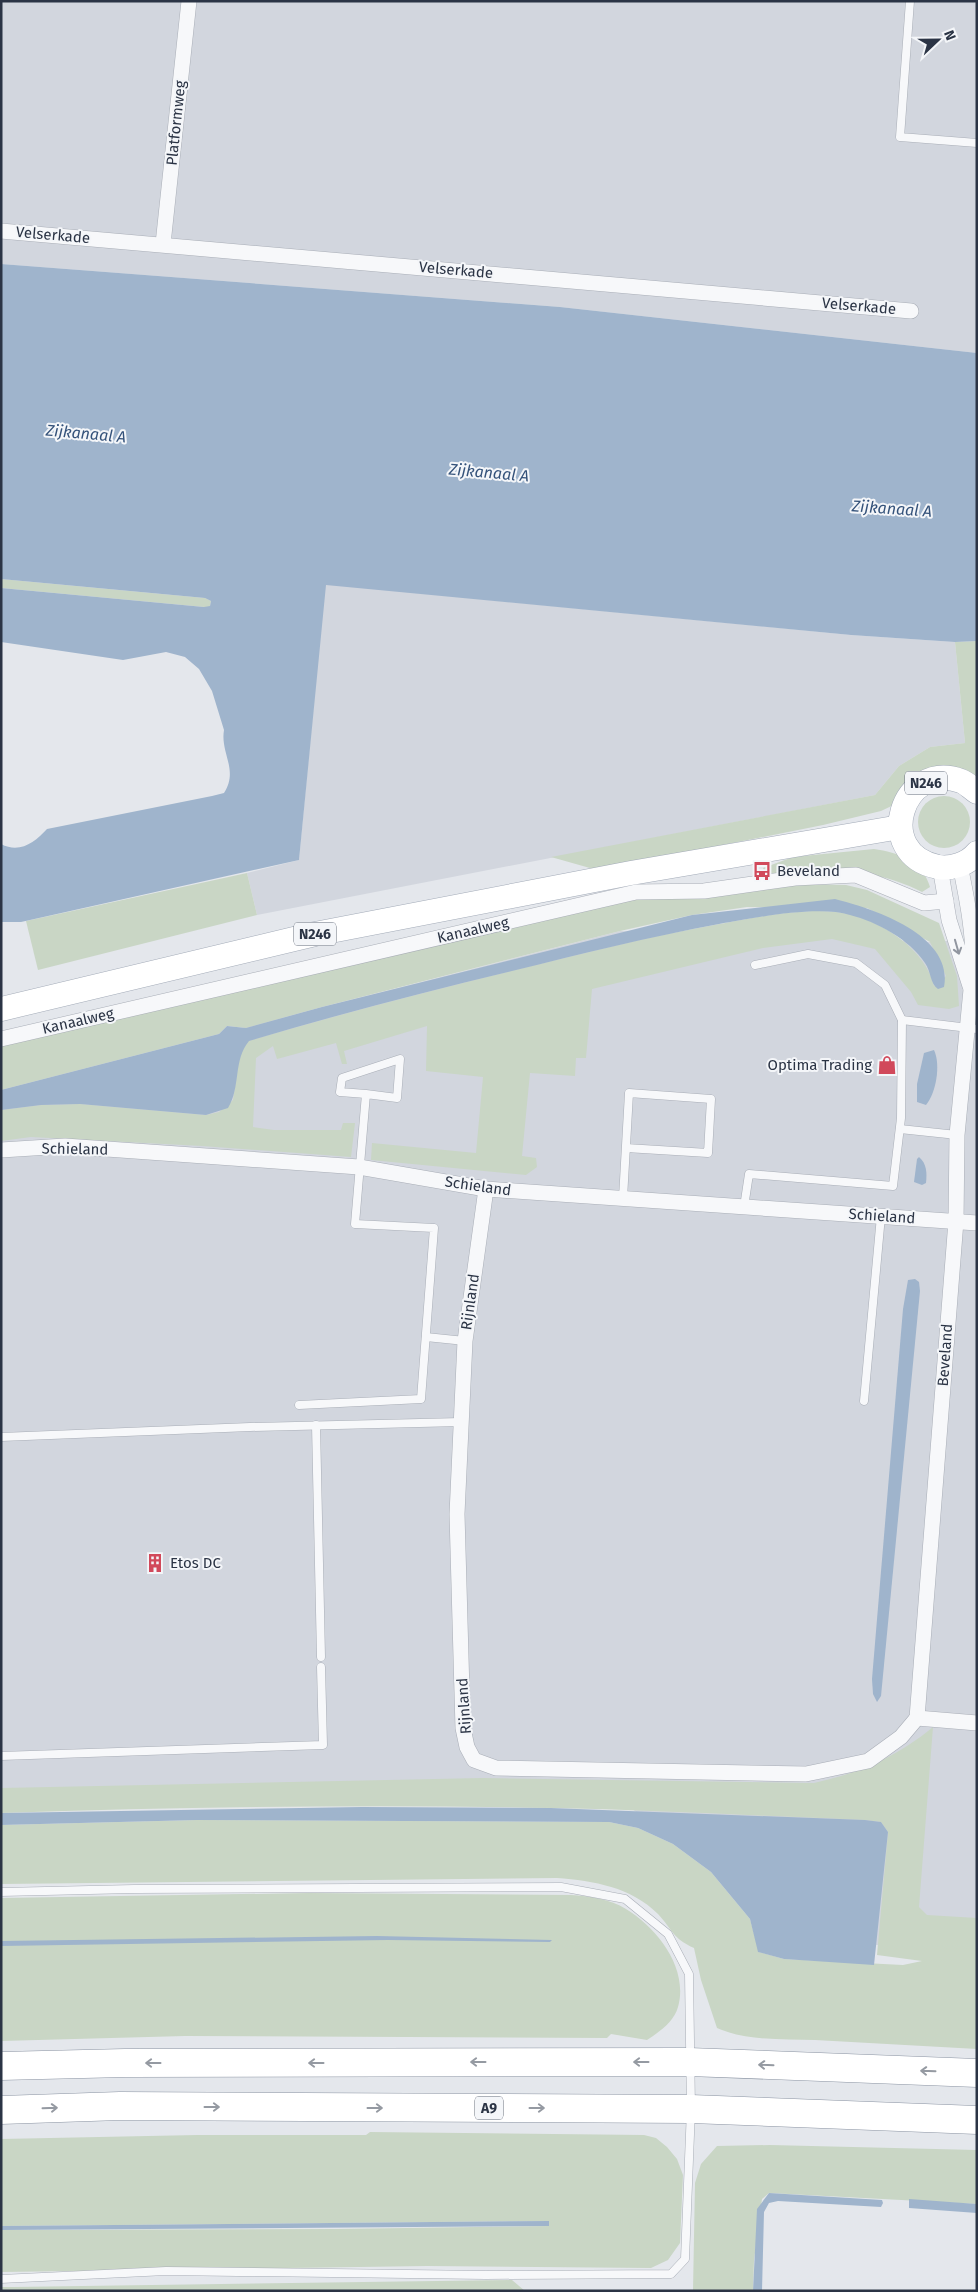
<svg xmlns="http://www.w3.org/2000/svg" width="978" height="2292" font-family="'Fira Sans',sans-serif">
	<style>
		.built { fill: #d2d6de }
		.green { fill: #c9d6c5 }
		.water { fill: #9fb4cc }
		.lines { fill: none; stroke-linecap: round; stroke-linejoin: round }
		.service-casing { stroke: #a9aeb7; stroke-width: 9 }
		.minor-casing { stroke: #a9aeb7; stroke-width: 16 }
		.primary-casing { stroke: #a3abb8; stroke-width: 25 }
		.motorway-casing { stroke: #8b94a3; stroke-width: 29 }
		.service { stroke: #f7f8fa; stroke-width: 8 }
		.minor { stroke: #f7f8fa; stroke-width: 15 }
		.primary { stroke: #fff; stroke-width: 24 }
		.motorway { stroke: #fff; stroke-width: 28 }
		.oneway { stroke: #9196a0 }
		.oneway2 { stroke: #959aa2 }
		.labels { text-anchor: middle; stroke-width: 4; stroke-linejoin: round; paint-order: stroke }
		.shield { fill: #f4f6f9; stroke: #676e7b; stroke-width: 1 }
		.shield-label { font-size: 14px; font-weight: bold; fill: #2b3445 }
		.street-label { font-size: 15px; fill: #2b3445; stroke: #f4f6f9 }
		.poi-label { font-size: 15px; fill: #2b3445; stroke: #f4f6f9; text-anchor: start }
		.water-label { font-size: 16px; font-style: italic; fill: #34527a; stroke: #f4f6f9 }
	</style>
	<rect width="100%" height="100%" fill="#e4e7ec"/>
	<g class="built">
		<polygon points="1,1 977,1 977,353 560,307 1,264"/>
		<polygon points="325,584 851,635 955,642 965,743 930,747 899,766 875,795 257,915 247,873 299,860"/>
		<polygon points="620,931 930,942 977,939 977,1952 820,1941 615,1797 1,1810 1,1090"/>
	</g>
	<g class="green">
		<polygon points="1,579 205,598 211,601 210,607 204,607 1,588"/>
		<polygon points="977,641 977,780 963,772 881,811 823,825 597,870 551,857 875,795 899,766 930,747 965,743 955,642"/>
		<circle cx="944" cy="822" r="26"/>
		<path d="M 874,849 C 898,852 923,862 930,887 L 922,892 C 869,865 822,871 765,874 L 763,868 L 793,857 Z"/>
		<polygon points="247,873 257,915 38,970 26,921"/>
		<path d="M 805,884 L 846,885 L 867,890 L 939,923 L 957,976 L 959,1006 L 949,1009 L 918,1005 L 911,992 L 875,949 L 832,939 L 763,948 L 592,989 L 586,1058 L 576,1058 L 575,1076 L 530,1073 L 522,1156 L 536,1158 L 537,1167 L 526,1175 L 371,1160 L 372,1143 L 476,1153 L 483,1077 L 426,1071 L 427,1026 L 344,1051 L 347,1064 L 342,1064 L 336,1043 L 277,1059 L 273,1046 L 256,1058 L 253,1127 L 274,1130 L 341,1130 L 343,1123 L 355,1123 L 351,1157 L 202,1146 L 31,1137 L 1,1141 L 1,1110 L 41,1105 L 80,1104 L 206,1115 L 219,1112 L 233,1100 L 240,1052 L 248,1041 C 337,1015 426,992 515,970 C 581,954 647,937 714,925 C 752,918 811,905 849,914 C 883,922 926,950 934,986 L 946,976 L 930,942 L 867,908 L 747,907 L 692,915 L 620,931 L 322,1007 L 246,1028 L 227,1026 L 219,1034 L 1,1090 L 1,1043 L 633,898 Z"/>
		<path d="M 933,1727 L 919,1907 L 927,1915 L 977,1918 L 977,2049 C 923,2046 869,2043 815,2040 C 783,2039 746,2041 717,2028 L 701,1980 L 694,1948 C 672,1938 673,1930 658,1914 C 631,1887 594,1881 557,1878 L 1,1884 L 1,1825 L 197,1820 L 609,1822 L 638,1828 L 673,1844 L 711,1872 L 750,1919 L 759,1952 L 784,1959 L 903,1965 L 922,1961 L 877,1955 L 888,1832 L 881,1822 L 865,1820 C 761,1816 657,1810 553,1808 C 369,1804 185,1807 1,1813 L 1,1788 L 483,1778 L 814,1783 C 859,1773 897,1757 933,1727 Z"/>
		<path d="M 309,1893 L 571,1895 C 589,1896 610,1899 626,1909 C 657,1928 689,1968 678,2007 C 674,2022 659,2032 647,2040 L 611,2034 L 607,2038 L 185,2036 L 1,2041 L 1,1898 Z"/>
		<polygon points="370,2132 644,2135 656,2138 667,2147 677,2159 683,2175 680,2243 668,2260 651,2268 427,2266 1,2272 1,2230 337,2229 549,2226 548,2221 1,2226 1,2139 197,2135 366,2135"/>
		<polygon points="770,2145 977,2150 977,2204 769,2193 762,2199 754,2260 753,2291 693,2291 695,2183 701,2164 717,2146"/>
		<polygon points="512,2280 525,2291 1,2291 1,2287 13,2287"/>
	</g>
	<g class="water">
		<path d="M 1,264 L 560,307 L 977,353 L 977,641 L 955,642 L 851,635 L 326,585 L 299,860 L 21,922 L 1,922 L 1,844 C 20,854 35,842 47,829 L 212,796 L 224,793 C 239,770 220,753 224,730 L 212,691 L 199,669 L 185,657 L 166,652 L 123,660 L 1,642 L 1,588 L 204,607 L 210,606 L 211,601 L 205,598 L 1,579 Z"/>
		<path d="M 835,899 C 874,909 954,935 944,987 L 938,989 C 930,984 931,971 925,963 C 909,939 877,922 850,915 C 817,905 754,918 719,924 C 649,937 581,954 512,971 C 424,992 336,1015 249,1041 C 233,1060 241,1087 228,1108 L 206,1115 L 80,1104 L 41,1105 L 1,1110 L 1,1090 L 219,1034 L 227,1026 L 246,1028 L 322,1007 L 692,915 Z"/>
		<path d="M 934,1050 C 941,1065 936,1093 926,1105 L 917,1102 L 917,1084 L 924,1053 Z"/>
		<path d="M 919,1157 C 927,1164 927,1173 926,1183 L 922,1185 L 914,1182 L 917,1159 Z"/>
		<polygon points="915,1279 919,1282 920,1291 881,1696 877,1702 873,1694 872,1679 903,1309 908,1280"/>
		<polygon points="362,1807 551,1808 865,1820 881,1822 888,1832 874,1965 784,1959 758,1952 750,1919 711,1872 673,1844 638,1828 609,1822 197,1820 1,1825 1,1813"/>
		<polygon points="377,1936 552,1940 550,1942 388,1940 1,1946 1,1941"/>
		<polygon points="769,2193 882,2200 883,2203 881,2207 778,2201 769,2203 764,2212 762,2291 753,2291 757,2209"/>
		<polygon points="909,2199 977,2204 977,2213 909,2208"/>
		<polygon points="549,2221 549,2226 1,2230 1,2226"/>
	</g>
	<g class="lines">
		<g class="service-casing">
			<g id="service">
				<polyline points="910,1 900,137 977,143"/>
				<polyline points="902,1020 977,1029"/>
				<polyline points="900,1129 957,1135"/>
				<polyline points="623,1198 629,1093 711,1099 708,1153 626,1148"/>
				<polyline points="744,1207 749,1174 893,1186 901,1118 902,1020 885,985 856,963 808,954 755,965"/>
				<polyline points="426,1337 465,1341"/>
				<polyline points="864,1401 881,1216"/>
				<polyline points="299,1405 421,1399 434,1228 355,1224 366,1094 397,1098 400,1059 342,1078 340,1092 366,1094"/>
				<polyline points="316,1425 321,1657"/>
				<polyline points="1,1437 250,1427 461,1422"/>
				<polyline points="1,1756 323,1745 321,1667"/>
				<polyline points="1,1892 134,1889 561,1887 625,1899 668,1934 689,1974 691,2109 685,2259 671,2274 486,2275 166,2271 1,2279"/>
			</g>
		</g>
		<g class="minor-casing">
			<g id="minor">
				<polyline points="1,231 911,311"/>
				<polyline points="163,244 189,1"/>
				<polyline points="940,867 949,920 970,986"/>
				<polyline points="1,1039 636,892 704,891 795,878 856,875 924,903 946,901"/>
				<polyline points="1,1150 65,1146 359,1167 486,1189 977,1223"/>
				<polyline points="486,1189 465,1341 457,1514 463,1728 467,1747 474,1760 496,1768 806,1774 868,1761 901,1737 917,1718"/>
				<path d="M 917,1718 L 956,1221 L 957,1135 L 973,969 C 974,934 967,899 960,865"/>
				<polyline points="917,1718 977,1723"/>
			</g>
		</g>
		<g class="primary-casing">
			<g id="primary">
				<path d="M 977,792 C 972,789 967,783 961,781 C 902,759 872,854 938,867 C 952,869 968,864 977,853"/>
				<polyline points="1,1009 315,934 631,873 900,827"/>
			</g>
		</g>
		<g class="motorway-casing">
			<g id="motorway">
				<polyline points="1,2066 125,2063 689,2062 977,2073"/>
				<polyline points="1,2110 120,2106 691,2109 977,2120"/>
			</g>
		</g>
		<use href="#service" class="service"/>
		<use href="#minor" class="minor"/>
		<use href="#primary" class="primary"/>
		<use href="#motorway" class="motorway"/>
	</g>
	<defs><path id="oneway-shaft" d="M-6 0H5M1.5-3L5.5 0L1.5 3" fill="none" stroke-width="1.6" stroke-linecap="round" stroke-linejoin="round" transform="scale(1.25)"/></defs>
	<use class="oneway" href="#oneway-shaft" transform="translate(957 947) rotate(74)"/>
	<g class="oneway2">
		<use href="#oneway-shaft" transform="translate(478 2062) rotate(180)"/>
		<use href="#oneway-shaft" transform="translate(641 2062) rotate(180)"/>
		<use href="#oneway-shaft" transform="translate(153 2063) rotate(180)"/>
		<use href="#oneway-shaft" transform="translate(316 2063) rotate(180)"/>
		<use href="#oneway-shaft" transform="translate(766 2065) rotate(-178)"/>
		<use href="#oneway-shaft" transform="translate(928 2071) rotate(-178)"/>
		<use href="#oneway-shaft" transform="translate(212 2107)"/>
		<use href="#oneway-shaft" transform="translate(50 2108) rotate(-2)"/>
		<use href="#oneway-shaft" transform="translate(375 2108)"/>
		<use href="#oneway-shaft" transform="translate(537 2108)"/>
	</g>
	<defs>
		<g id="bus-bare" transform="scale(1.5)"><path d="M-5-6H5V4H4V6H2V4H-2V6H-4V4H-5ZM-3.5-4V0h7V-4ZM-3.5 1.2v1.5H-2V1.2ZM2 1.2v1.5H3.5V1.2Z" fill="#d1495b" stroke="#f4f6f9" stroke-width="2.5" paint-order="stroke"/></g>
		<g id="shop-bare" transform="scale(1.5)"><path d="M-5-2.5h2.3a2.7 3.5 0 0 1 5.4 0H5L5.5 6h-11ZM-1.5-2.5h3a1.5 2.3 0 0 0-3 0Z" fill="#d1495b" stroke="#f4f6f9" stroke-width="2.5" paint-order="stroke"/></g>
		<g id="building-bare" transform="scale(1.5)"><path d="M-4-6H4V6H1V3H-1V6H-4ZM-2.5-4.3h1.7v1.8h-1.7ZM.8-4.3h1.7v1.8H.8ZM-2.5-1h1.7V.8h-1.7ZM.8-1h1.7V.8H.8Z" fill="#d1495b" stroke="#f4f6f9" stroke-width="2.5" paint-order="stroke"/></g>
	</defs>
	<g fill-rule="evenodd">
		<use href="#bus-bare" x="762" y="871"/>
		<use href="#shop-bare" x="887" y="1065"/>
		<use href="#building-bare" x="155" y="1563"/>
	</g>
	<g class="labels">
		<g class="shield">
			<rect x="905" y="771.5" width="42" height="23" rx="4"/>
			<rect x="294" y="922.5" width="42" height="23" rx="4"/>
			<rect x="475" y="2096.5" width="28" height="23" rx="4"/>
		</g>
		<g class="shield-label">
			<text x="926" y="788">N246</text>
			<text x="315" y="939">N246</text>
			<text x="489" y="2113">A9</text>
		</g>
		<g class="street-label">
			<text transform="translate(176 123) rotate(-84)" y="5">Platformweg</text>
			<text transform="translate(53 235) rotate(5)" y="5">Velserkade</text>
			<text transform="translate(456 270) rotate(5)" y="5">Velserkade</text>
			<text transform="translate(859 306) rotate(5)" y="5">Velserkade</text>
			<text transform="translate(473 930) rotate(-13)" y="5">Kanaalweg</text>
			<text transform="translate(78 1021) rotate(-13)" y="5">Kanaalweg</text>
			<text transform="translate(75 1149) rotate(1)" y="5">Schieland</text>
			<text transform="translate(478 1186) rotate(8)" y="5">Schieland</text>
			<text transform="translate(882 1216) rotate(4)" y="5">Schieland</text>
			<text transform="translate(470 1302) rotate(-82)" y="5">Rijnland</text>
			<text transform="translate(945 1355) rotate(-86)" y="5">Beveland</text>
			<text transform="translate(464 1706) rotate(-94)" y="5">Rijnland</text>
		</g>
		<g class="poi-label">
			<text x="777" y="876">Beveland</text>
			<text x="872" y="1070" text-anchor="end">Optima Trading</text>
			<text x="170" y="1568">Etos DC</text>
		</g>
		<g class="water-label">
			<text transform="translate(86 433) rotate(5)" y="6">Zijkanaal A</text>
			<text transform="translate(489 472) rotate(5)" y="6">Zijkanaal A</text>
			<text transform="translate(892 508) rotate(4)" y="6">Zijkanaal A</text>
		</g>
	</g>
	<rect width="978" height="2292" fill="none" stroke="#2b3445" stroke-width="5"/>
	<g transform="translate(938 40) rotate(68)" stroke="#f4f6f9" stroke-width="4" paint-order="stroke">
	<path d="M0-4L9 19L0 12L-9 19Z" fill="#2b3445"/>
	<text y="-8" font-size="14" font-weight="bold" text-anchor="middle" fill="#2b3445">N</text>
	</g>
</svg>
